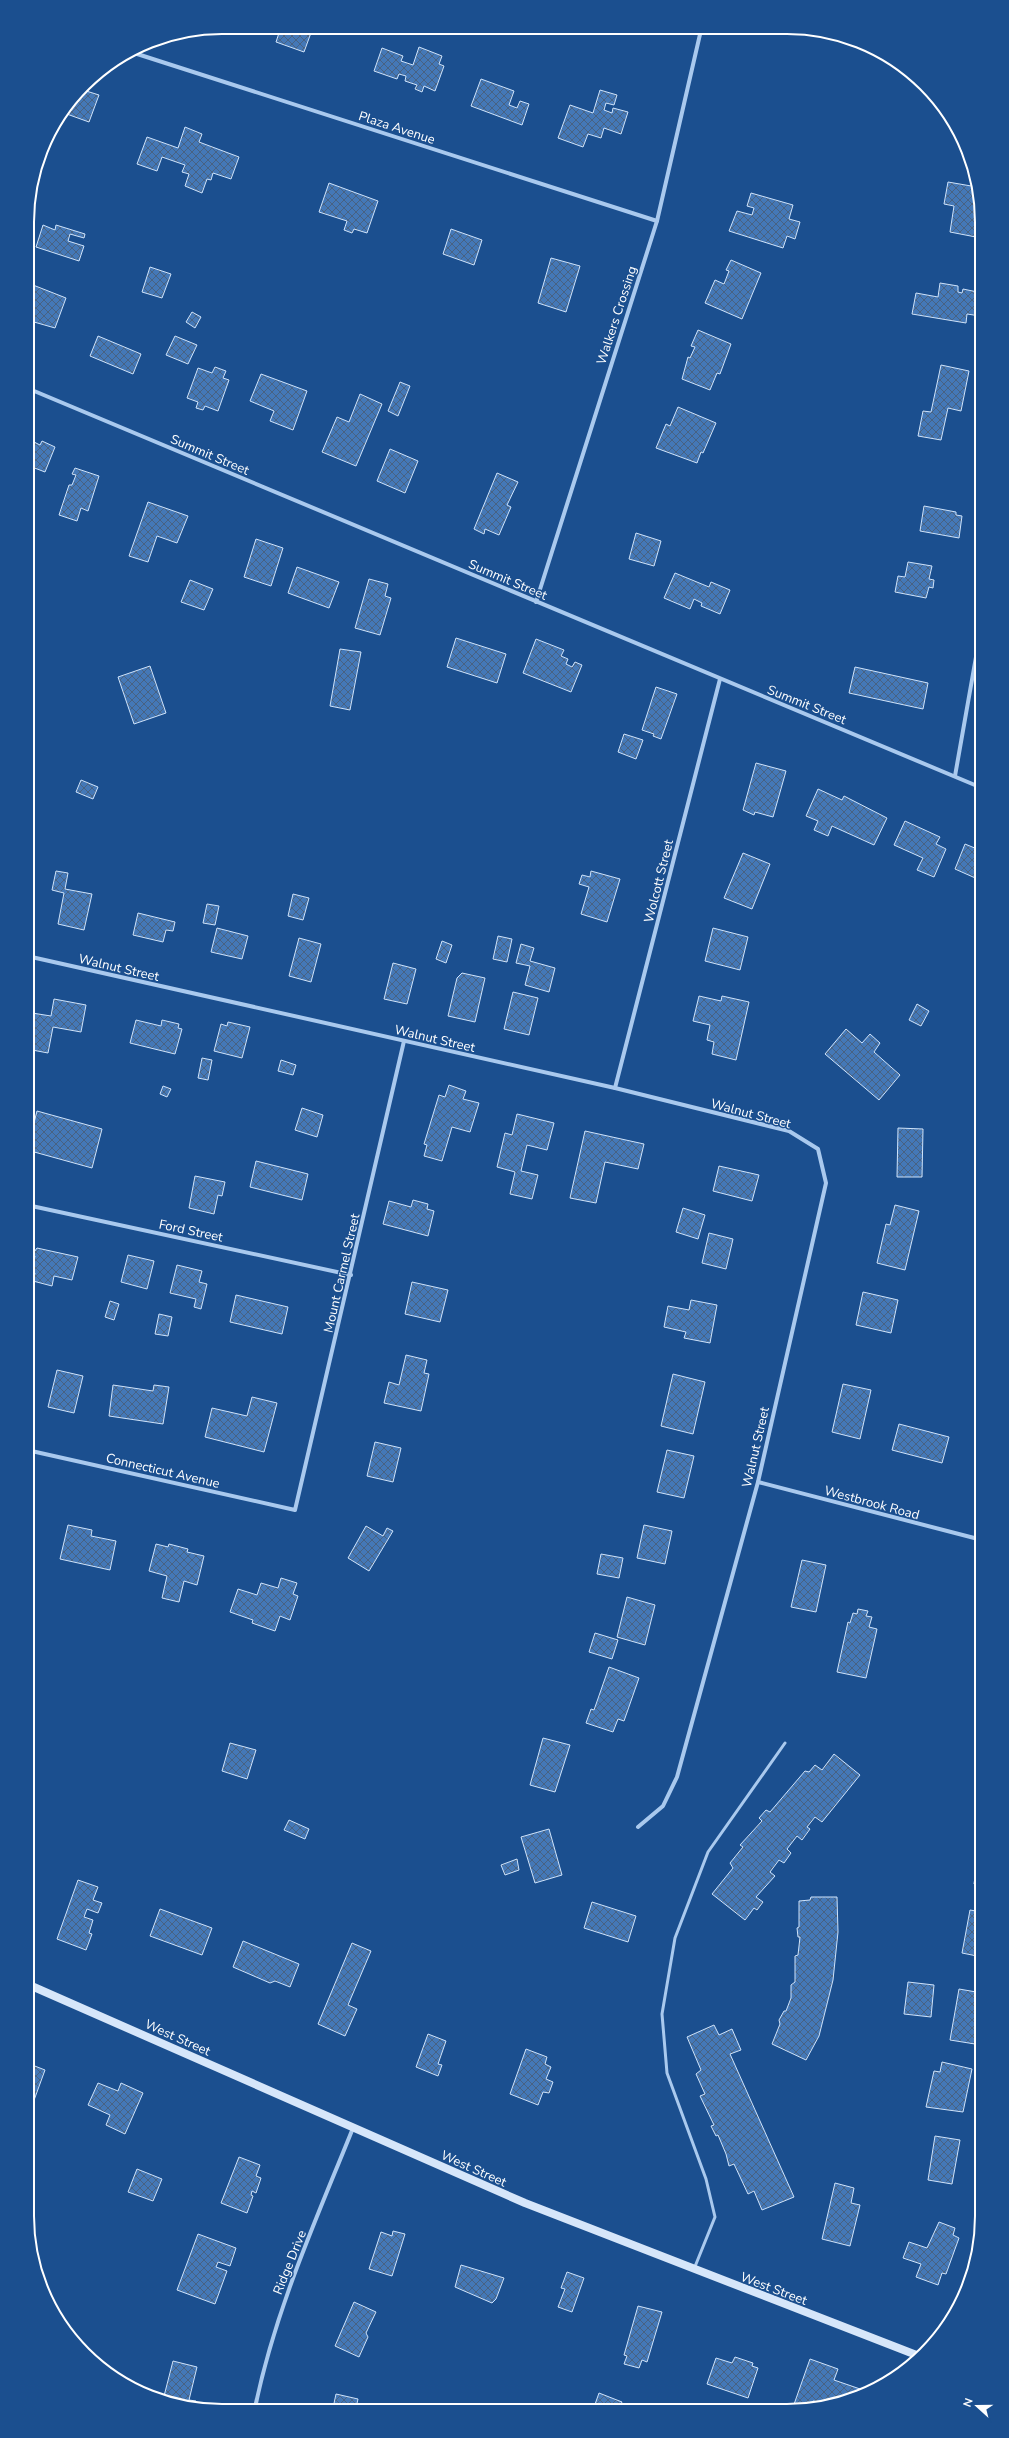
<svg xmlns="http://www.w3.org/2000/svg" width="1009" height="2438" font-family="'Nunito Sans',sans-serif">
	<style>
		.building { fill: url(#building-cross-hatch); stroke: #cfe3fa }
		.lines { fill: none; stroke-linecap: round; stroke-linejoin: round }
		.lane { stroke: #a9c9ee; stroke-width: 3 }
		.street { stroke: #a9c9ee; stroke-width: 4 }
		.secondary { stroke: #d6e6fa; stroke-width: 8 }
		.labels { text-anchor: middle; stroke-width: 3; stroke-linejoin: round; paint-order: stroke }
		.street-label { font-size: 13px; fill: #fff; stroke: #1b4f8f }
		.rim { fill: none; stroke: #fff; stroke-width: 2 }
	</style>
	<defs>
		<pattern id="building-cross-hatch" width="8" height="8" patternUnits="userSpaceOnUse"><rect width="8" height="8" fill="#4478b7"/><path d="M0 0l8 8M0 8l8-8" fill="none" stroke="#486282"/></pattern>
	</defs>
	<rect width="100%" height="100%" fill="#1b4f8f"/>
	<g class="building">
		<polygon points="281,27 304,28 312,30 304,52 276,42"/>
		<polygon points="419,47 442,56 439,64 444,66 435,91 424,86 422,92 415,89 417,85 405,81 406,76 399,74 397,79 374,71 382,48 403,56 401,61 413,65"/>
		<polygon points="481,79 514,91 509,105 517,108 520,101 529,104 522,125 471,106"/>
		<polygon points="83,90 99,95 89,122 64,113"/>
		<polygon points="600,90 617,95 614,105 606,103 604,110 612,113 613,108 628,112 621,134 604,128 601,138 588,134 583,147 558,138 570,105 593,113"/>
		<polygon points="185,127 202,134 199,142 239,157 231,179 213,173 211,180 207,179 202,193 185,186 189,174 182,172 185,165 162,157 157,171 137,164 147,137 178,148"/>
		<polygon points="948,182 977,187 982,222 981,238 950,232 954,206 944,204"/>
		<polygon points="329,183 378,201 367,233 354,229 352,233 344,230 347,221 319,212"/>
		<polygon points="751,193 793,205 789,219 800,222 795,239 787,236 783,248 729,231 737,211 752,215 754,208 747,206"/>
		<polygon points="43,225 55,230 56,225 85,234 84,238 70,234 68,241 84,246 79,261 36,247"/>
		<polygon points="451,229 482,240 474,265 443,254"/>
		<polygon points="551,258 580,266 566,312 538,303"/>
		<polygon points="731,260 761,273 742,319 705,303 715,280 724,284 729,271 726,270"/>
		<polygon points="150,267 171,274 162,298 142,292"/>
		<polygon points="940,283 958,286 958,292 962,293 963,289 982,293 980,316 967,314 966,323 912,314 916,293 938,297"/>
		<polygon points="33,285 66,298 55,328 27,320 27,299"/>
		<polygon points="192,312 201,317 195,328 186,322"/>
		<polygon points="698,330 731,344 720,374 717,373 710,390 682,379 688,357 690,358 695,347 691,346"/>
		<polygon points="98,336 141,354 133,374 90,356"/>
		<polygon points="175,336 197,345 188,364 166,355"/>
		<polygon points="941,365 969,371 961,411 948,408 941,440 918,436 923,411 931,412"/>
		<polygon points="215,367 226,371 223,378 229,380 218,411 205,406 203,410 196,408 198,402 187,398 198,368 212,373"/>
		<polygon points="261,374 307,391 293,430 270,421 274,411 250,401"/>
		<polygon points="400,382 410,386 398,416 388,411"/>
		<polygon points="360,394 382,404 356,466 322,452 337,417 349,422"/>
		<polygon points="678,407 716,423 703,453 701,452 697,463 656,448 666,424 670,426"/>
		<polygon points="32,441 40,445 42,441 55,447 45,472 32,467 29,472 27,472 27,452"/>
		<polygon points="390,449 418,461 405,493 377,481"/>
		<polygon points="75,468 99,476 88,511 81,508 77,521 59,515 69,485 72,485 76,475 72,474"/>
		<polygon points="497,473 518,482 507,505 511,507 499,535 485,529 484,534 474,529"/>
		<polygon points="148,502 188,516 177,543 157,536 148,562 129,556"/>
		<polygon points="924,506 956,512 956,515 962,516 959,538 920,531"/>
		<polygon points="636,533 661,541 654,566 629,559"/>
		<polygon points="256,539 283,548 271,586 244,577"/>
		<polygon points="908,562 932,566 929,579 934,580 933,588 929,587 926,598 895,592 898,576 905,577"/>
		<polygon points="297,567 339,582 329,608 288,593"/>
		<polygon points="675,573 709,587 711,582 730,590 720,614 701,606 702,603 694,599 690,609 664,598"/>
		<polygon points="369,579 388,584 385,596 391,598 380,635 355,628"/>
		<polygon points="190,580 213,589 204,610 181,602"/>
		<polygon points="456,638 506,654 497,683 447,667"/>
		<polygon points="536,639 564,650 561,656 568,659 566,664 572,667 575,662 582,665 571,692 523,673"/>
		<polygon points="340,649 361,652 350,710 330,706"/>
		<polygon points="150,666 166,713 134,724 118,677"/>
		<polygon points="855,667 928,683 923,709 849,693"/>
		<polygon points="656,687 677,694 661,739 653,736 654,734 642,730"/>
		<polygon points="624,734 643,740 636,759 618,752"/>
		<polygon points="756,763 786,771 773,817 755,812 754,815 743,810"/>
		<polygon points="81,780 98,787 93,799 76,792"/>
		<polygon points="818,789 842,800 844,796 887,818 874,845 832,826 828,836 814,830 818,821 806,816"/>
		<polygon points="905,821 940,837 936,844 946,849 934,877 917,870 923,858 894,845"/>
		<polygon points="965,844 982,851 982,881 955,869"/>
		<polygon points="743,853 770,864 752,909 724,898"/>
		<polygon points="56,871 68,873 65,889 92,894 84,930 58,924 64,893 52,890"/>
		<polygon points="591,871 620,879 607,922 581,914 589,887 579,884 582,875 590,877"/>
		<polygon points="293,894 309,898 303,920 288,916"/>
		<polygon points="207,904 219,906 215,925 203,923"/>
		<polygon points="138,913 175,922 173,931 166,930 163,942 133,935"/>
		<polygon points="217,928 248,936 242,959 211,952"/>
		<polygon points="713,928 748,937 740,970 705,961"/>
		<polygon points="498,936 512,939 507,962 493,959"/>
		<polygon points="299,938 321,944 311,982 289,976"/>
		<polygon points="442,941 452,945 446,963 436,959"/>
		<polygon points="521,944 534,948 530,961 555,968 549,992 525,985 530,966 516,963"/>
		<polygon points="393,963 416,969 407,1004 384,999"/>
		<polygon points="462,973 485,978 475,1022 448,1016 457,978"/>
		<polygon points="513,992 538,998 529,1035 504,1029"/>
		<polygon points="699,996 721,1001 722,996 749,1002 736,1060 712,1054 714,1042 707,1040 710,1025 693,1021"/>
		<polygon points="54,999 86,1005 81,1032 53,1027 48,1053 27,1049 32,1013 51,1016"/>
		<polygon points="917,1004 929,1011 921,1026 909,1020"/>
		<polygon points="136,1020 161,1026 162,1020 179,1024 178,1028 182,1029 175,1054 130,1043"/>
		<polygon points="228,1022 250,1027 242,1058 214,1051 221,1024 227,1026"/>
		<polygon points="846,1029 862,1043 870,1034 880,1043 874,1052 900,1075 879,1100 825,1054"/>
		<polygon points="202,1058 212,1060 208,1080 198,1078"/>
		<polygon points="281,1060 296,1065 293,1075 278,1071"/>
		<polygon points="449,1085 466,1091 463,1099 479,1103 470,1132 452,1127 442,1161 424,1156 427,1145 424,1144 439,1095 445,1097"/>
		<polygon points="163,1086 171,1089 167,1097 160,1094"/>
		<polygon points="302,1108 323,1115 317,1137 295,1130"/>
		<polygon points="37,1111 102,1129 92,1168 27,1150"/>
		<polygon points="517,1114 554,1123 547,1150 527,1145 521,1171 538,1175 532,1199 510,1194 515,1172 497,1167 505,1133 512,1135"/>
		<polygon points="898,1128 923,1129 922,1177 897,1177"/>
		<polygon points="585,1131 644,1144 638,1169 605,1162 596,1203 570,1198"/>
		<polygon points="256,1161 308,1174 302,1200 250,1187"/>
		<polygon points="719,1166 759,1175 752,1201 713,1191"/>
		<polygon points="195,1176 225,1182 222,1196 218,1195 214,1214 189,1208"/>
		<polygon points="413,1200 428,1204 427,1209 434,1211 428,1236 383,1224 389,1201 411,1207"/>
		<polygon points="895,1205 919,1211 905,1270 877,1263 886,1224 890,1225"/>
		<polygon points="683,1208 705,1215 698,1239 676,1232"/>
		<polygon points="709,1233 733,1239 726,1269 702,1263"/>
		<polygon points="37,1248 78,1257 72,1280 54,1276 52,1286 33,1281 35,1273 31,1272 35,1256 32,1255"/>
		<polygon points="128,1255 154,1261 147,1289 121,1282"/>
		<polygon points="177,1265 202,1271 199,1282 207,1284 201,1309 194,1307 196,1299 170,1293"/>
		<polygon points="412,1282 448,1290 440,1322 405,1314"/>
		<polygon points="863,1292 898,1300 891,1333 856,1325"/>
		<polygon points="236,1295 288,1307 282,1334 230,1322"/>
		<polygon points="691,1300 717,1305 710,1343 684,1338 686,1332 664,1327 668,1306 689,1310"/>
		<polygon points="110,1301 119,1304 114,1320 105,1317"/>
		<polygon points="159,1314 172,1317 168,1336 155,1334"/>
		<polygon points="406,1355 427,1360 424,1373 429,1374 421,1411 384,1403 389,1382 399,1385"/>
		<polygon points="57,1370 83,1376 74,1413 48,1407"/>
		<polygon points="673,1374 705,1382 693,1434 661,1426"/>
		<polygon points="843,1384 871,1390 860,1439 832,1432"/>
		<polygon points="113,1385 153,1391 154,1385 169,1387 163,1424 109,1416"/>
		<polygon points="252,1397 277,1403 264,1452 205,1437 212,1408 247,1416"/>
		<polygon points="899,1424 949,1437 942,1463 892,1450"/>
		<polygon points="375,1442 401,1448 393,1482 367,1476"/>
		<polygon points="667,1450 694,1456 684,1498 657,1492"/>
		<polygon points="27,1517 33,1518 27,1542"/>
		<polygon points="68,1525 92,1530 91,1536 116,1541 110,1570 60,1559"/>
		<polygon points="644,1525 672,1531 665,1564 637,1558"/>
		<polygon points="366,1526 383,1536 387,1528 393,1531 369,1571 348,1558"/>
		<polygon points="156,1544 168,1547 169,1544 188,1549 187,1552 204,1556 197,1585 184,1581 179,1602 162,1598 167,1576 149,1571"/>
		<polygon points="601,1554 623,1558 619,1578 597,1574"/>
		<polygon points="802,1560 826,1565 816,1612 791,1607"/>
		<polygon points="281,1578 297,1583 293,1594 298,1596 290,1620 280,1616 275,1631 252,1623 253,1620 230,1612 238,1589 257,1595 261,1583 278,1588"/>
		<polygon points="627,1597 655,1605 645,1645 617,1637"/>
		<polygon points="858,1609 868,1611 866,1616 872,1617 869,1627 877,1629 866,1678 837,1672 848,1622 850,1623 853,1613 857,1614"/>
		<polygon points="595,1633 618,1640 612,1659 589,1652"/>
		<polygon points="609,1667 639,1678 624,1721 618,1719 613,1732 586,1723 591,1709 594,1710"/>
		<polygon points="543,1738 570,1745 555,1792 530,1785"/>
		<polygon points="230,1743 256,1750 247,1779 222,1771"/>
		<polygon points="834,1754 860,1775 822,1822 815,1817 807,1827 810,1829 802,1840 797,1836 787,1849 791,1853 784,1863 779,1860 770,1872 775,1876 756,1897 763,1902 757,1910 754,1908 745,1920 712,1894 733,1868 730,1863 743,1847 740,1845 762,1821 759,1818 766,1810 770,1812 805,1771 809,1772 815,1765 822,1770"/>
		<polygon points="981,1755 982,1755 982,1785 976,1784"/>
		<polygon points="289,1820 309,1829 305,1839 284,1830"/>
		<polygon points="549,1829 562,1875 535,1883 521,1837"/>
		<polygon points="980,1842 982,1842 982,1885 974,1884"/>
		<polygon points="517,1859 519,1870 505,1875 501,1865"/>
		<polygon points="78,1880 98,1887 93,1900 102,1903 98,1913 87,1909 84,1917 93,1920 89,1933 92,1934 86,1950 57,1939"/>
		<polygon points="811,1897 837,1897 838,1932 833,1980 819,2036 806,2060 772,2044 780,2024 779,2020 784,2011 786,2011 791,1998 791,1985 795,1982 795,1956 798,1955 800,1937 798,1937 797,1928 799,1927 799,1901 810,1900"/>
		<polygon points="592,1902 636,1916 628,1942 584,1928"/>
		<polygon points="160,1909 212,1928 202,1955 150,1936"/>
		<polygon points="970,1910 982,1912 982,1957 962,1953"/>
		<polygon points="243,1941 299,1964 290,1987 275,1981 270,1983 233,1967"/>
		<polygon points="352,1943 371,1951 348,2005 357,2009 345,2036 318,2024"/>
		<polygon points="908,1982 934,1985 931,2017 904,2014"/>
		<polygon points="959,1989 982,1993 982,2008 975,2044 950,2040"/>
		<polygon points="714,2025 719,2035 732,2029 741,2050 730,2054 794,2197 762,2210 754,2191 748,2194 734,2164 729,2166 726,2154 718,2135 716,2136 711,2126 714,2125 700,2096 705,2094 696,2074 701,2070 687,2037"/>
		<polygon points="428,2034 446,2041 438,2064 442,2065 438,2076 416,2067"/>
		<polygon points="526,2049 547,2057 545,2064 551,2067 546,2079 553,2082 549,2093 543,2092 538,2105 510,2094"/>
		<polygon points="942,2062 972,2069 963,2112 926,2107 934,2071 940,2072"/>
		<polygon points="27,2063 45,2070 33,2103 27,2100"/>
		<polygon points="98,2083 118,2091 121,2083 143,2093 125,2134 106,2125 110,2115 88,2105"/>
		<polygon points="935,2136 960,2140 952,2184 928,2180"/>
		<polygon points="239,2157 260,2165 256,2176 261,2178 256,2193 252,2191 251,2195 253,2196 247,2213 221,2203"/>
		<polygon points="137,2169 162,2179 153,2201 128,2192"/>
		<polygon points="835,2183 854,2188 851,2203 860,2205 850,2246 822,2239"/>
		<polygon points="939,2222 955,2228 953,2235 959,2238 946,2274 942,2273 938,2285 916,2277 921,2264 903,2258 909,2242 927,2248"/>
		<polygon points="393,2231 405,2234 392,2276 369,2269 381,2232 392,2236"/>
		<polygon points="198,2234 236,2248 230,2266 218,2262 216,2267 227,2271 215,2304 177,2290"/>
		<polygon points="461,2265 504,2278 496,2299 492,2303 455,2287"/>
		<polygon points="567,2272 584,2278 572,2312 558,2307 565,2289 561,2288"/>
		<polygon points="354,2302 376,2312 366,2333 368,2337 359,2357 335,2346"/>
		<polygon points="638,2306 662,2312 647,2362 642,2360 639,2368 624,2364 627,2356 624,2355"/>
		<polygon points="735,2357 753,2363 752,2366 758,2368 748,2398 707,2384 716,2358 732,2363"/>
		<polygon points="810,2359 838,2369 834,2380 863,2390 861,2394 837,2404 820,2407 821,2403 813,2401 810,2408 792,2410"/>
		<polygon points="173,2361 197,2367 189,2400 196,2401 194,2407 184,2407 163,2400"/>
		<polygon points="599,2393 622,2402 618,2410 593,2410"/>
		<polygon points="336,2394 358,2399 356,2408 333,2408"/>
	</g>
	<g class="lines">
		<polyline class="lane" points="694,2269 715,2217 706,2179 667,2073 662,2014 675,1938 708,1852 785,1743"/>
		<g class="street">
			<polyline points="131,52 657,221"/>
			<polyline points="27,388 982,788"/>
			<polyline points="536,602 657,221 701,30"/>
			<polyline points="955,776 982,623"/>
			<polyline points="27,956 615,1088 789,1131 818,1149 826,1183 758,1482 677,1777 663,1806 638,1827"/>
			<polyline points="615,1088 720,679"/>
			<polyline points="27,1205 351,1275"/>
			<polyline points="27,1450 295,1510 404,1041"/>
			<polyline points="758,1482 982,1540"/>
			<path d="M 255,2408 C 275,2310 316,2220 353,2128"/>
		</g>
		<polyline class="secondary" points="27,1984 525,2203 919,2356"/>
	</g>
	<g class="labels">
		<g class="street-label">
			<text transform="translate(397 127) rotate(18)" y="5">Plaza Avenue</text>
			<text transform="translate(616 315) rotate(-72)" y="5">Walkers Crossing</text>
			<text transform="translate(210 454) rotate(23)" y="5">Summit Street</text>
			<text transform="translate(508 579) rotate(23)" y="5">Summit Street</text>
			<text transform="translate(807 704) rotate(22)" y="5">Summit Street</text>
			<text transform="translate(658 881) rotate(-76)" y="5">Wolcott Street</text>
			<text transform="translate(119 967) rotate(13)" y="5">Walnut Street</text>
			<text transform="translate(435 1038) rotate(13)" y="5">Walnut Street</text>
			<text transform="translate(751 1113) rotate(15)" y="5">Walnut Street</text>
			<text transform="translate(191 1230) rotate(12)" y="5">Ford Street</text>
			<text transform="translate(341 1273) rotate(-77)" y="5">Mount Carmel Street</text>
			<text transform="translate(755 1447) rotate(-77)" y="5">Walnut Street</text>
			<text transform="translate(163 1470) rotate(13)" y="5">Connecticut Avenue</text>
			<text transform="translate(872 1502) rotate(15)" y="5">Westbrook Road</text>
			<text transform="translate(178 2037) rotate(24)" y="5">West Street</text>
			<text transform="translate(474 2168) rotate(24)" y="5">West Street</text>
			<text transform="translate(289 2262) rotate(-68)" y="5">Ridge Drive</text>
			<text transform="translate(774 2288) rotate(21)" y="5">West Street</text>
		</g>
	</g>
	<path d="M0 0H1009V2438H0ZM222 34H787A188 188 0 0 1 975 222V2216A188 188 0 0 1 787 2404H222A188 188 0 0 1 34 2216V222A188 188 0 0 1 222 34Z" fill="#1b4f8f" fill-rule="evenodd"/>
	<path class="rim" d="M222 34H787A188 188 0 0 1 975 222V2216A188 188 0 0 1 787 2404H222A188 188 0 0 1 34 2216V222A188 188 0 0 1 222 34Z"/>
	<g transform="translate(977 2406) rotate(291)" stroke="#1b4f8f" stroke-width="3" paint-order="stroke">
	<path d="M0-3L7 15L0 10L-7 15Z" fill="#ffffff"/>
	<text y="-6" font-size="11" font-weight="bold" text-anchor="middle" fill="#ffffff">N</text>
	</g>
</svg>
